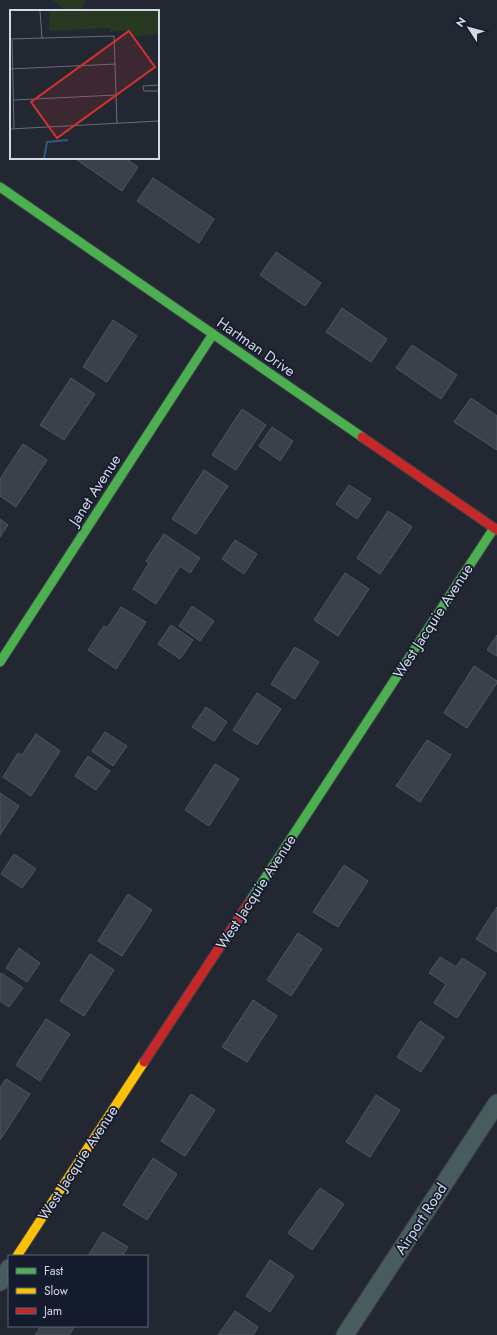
<svg xmlns="http://www.w3.org/2000/svg" width="497" height="1335" font-family="Jost,sans-serif">
	<style>
		.green { fill: #273921 }
		.building { fill: #3c4149; stroke: #51555e }
		.lines { fill: none; stroke-linecap: round; stroke-linejoin: round }
		.street-casing { stroke: #3c4148; stroke-width: 19 }
		.fast-casing { stroke: #3c4148; stroke-width: 11 }
		.slow-casing { stroke: #3c4148; stroke-width: 11 }
		.jam-casing { stroke: #3c4148; stroke-width: 11 }
		.street { stroke: #495c5d; stroke-width: 17 }
		.fast { stroke: #4caf50; stroke-width: 9 }
		.slow { stroke: #ffc107; stroke-width: 9 }
		.jam { stroke: #c62828; stroke-width: 9 }
		.labels { text-anchor: middle; stroke-width: 3.5; stroke-linejoin: round; paint-order: stroke }
		.street-label { font-size: 15px; fill: #d2d8e5; stroke: #131b2d }
		.inset-river { fill: none; stroke: #2c5c86; stroke-width: 2 }
		.inset-road { fill: none; stroke: #686e79; stroke-width: 1 }
		.view { fill: #d63131; fill-opacity: 0.15; stroke: #d63131; stroke-width: 2 }
		.inset-edge { fill: none; stroke: #d2d8e5; stroke-width: 2 }
	</style>
	<rect width="100%" height="100%" fill="#222731"/>
	<polygon class="green" points="52,0 86,0 80,11 67,11"/>
	<g class="building">
		<polygon points="79,158 125,158 138,167 122,191 77,160"/>
		<polygon points="153,178 214,219 199,243 137,201"/>
		<polygon points="276,252 321,283 305,306 260,275"/>
		<polygon points="342,308 387,339 371,362 326,332"/>
		<polygon points="113,320 137,336 107,382 83,367"/>
		<polygon points="412,345 457,375 441,399 396,368"/>
		<polygon points="71,378 95,394 64,440 40,425"/>
		<polygon points="471,398 497,416 497,450 454,422"/>
		<polygon points="242,409 266,425 236,470 212,455"/>
		<polygon points="272,427 293,441 280,461 259,446"/>
		<polygon points="23,444 47,460 16,507 0,496 0,479"/>
		<polygon points="204,470 228,486 196,534 172,519"/>
		<polygon points="349,485 371,499 357,519 336,504"/>
		<polygon points="388,511 412,527 380,574 357,558"/>
		<polygon points="0,519 8,525 0,537"/>
		<polygon points="164,534 200,558 190,573 180,566 156,604 133,589 149,563 146,561"/>
		<polygon points="235,540 257,554 244,574 222,559"/>
		<polygon points="345,573 369,589 338,636 314,620"/>
		<polygon points="192,606 214,621 200,641 179,626"/>
		<polygon points="121,607 146,622 116,669 88,650 104,626 107,628"/>
		<polygon points="171,625 193,640 180,659 158,644"/>
		<polygon points="497,635 497,656 487,650"/>
		<polygon points="295,647 319,662 295,699 271,684"/>
		<polygon points="474,666 497,681 497,683 467,728 444,713"/>
		<polygon points="257,693 281,709 257,745 233,730"/>
		<polygon points="206,707 227,722 214,741 192,727"/>
		<polygon points="105,732 127,746 113,766 92,751"/>
		<polygon points="36,734 60,751 31,796 3,777 18,753 22,755"/>
		<polygon points="427,740 451,755 420,802 396,786"/>
		<polygon points="88,756 110,771 96,790 75,776"/>
		<polygon points="215,764 239,779 209,826 185,810"/>
		<polygon points="0,793 19,806 0,835"/>
		<polygon points="14,854 36,869 22,888 1,874"/>
		<polygon points="344,865 368,881 338,927 313,912"/>
		<polygon points="128,894 152,910 122,956 98,941"/>
		<polygon points="497,907 497,952 476,939"/>
		<polygon points="298,933 322,949 291,996 267,980"/>
		<polygon points="19,948 40,963 27,982 6,968"/>
		<polygon points="90,954 114,970 84,1016 60,1001"/>
		<polygon points="440,957 456,967 462,958 486,973 457,1018 434,1003 446,984 429,973"/>
		<polygon points="1,973 23,988 9,1007 0,1001 0,975"/>
		<polygon points="253,1000 277,1016 247,1062 222,1047"/>
		<polygon points="46,1019 70,1034 40,1081 16,1065"/>
		<polygon points="420,1021 444,1037 421,1072 397,1057"/>
		<polygon points="6,1079 30,1094 0,1140 0,1088"/>
		<polygon points="191,1094 215,1110 185,1156 161,1141"/>
		<polygon points="376,1095 400,1110 370,1157 346,1142"/>
		<polygon points="153,1158 177,1174 147,1220 123,1205"/>
		<polygon points="320,1188 344,1204 312,1250 288,1233"/>
		<polygon points="103,1232 128,1247 122,1256 88,1256"/>
		<polygon points="270,1260 294,1276 270,1312 246,1296"/>
		<polygon points="235,1311 258,1327 253,1335 218,1335"/>
		<polygon points="41,1326 75,1326 69,1335 35,1335"/>
	</g>
	<g class="lines">
		<g class="street-casing">
			<g id="street">
				<polyline points="0,1282 9,1268"/>
				<polyline points="345,1335 497,1103"/>
			</g>
		</g>
		<g class="fast-casing">
			<g id="fast">
				<polyline points="0,187 362,437"/>
				<polyline points="0,662 213,334"/>
				<polyline points="250,901 494,528"/>
			</g>
		</g>
		<g class="slow-casing">
			<polyline id="slow" points="17,1256 144,1062"/>
		</g>
		<g class="jam-casing">
			<g id="jam">
				<polyline points="362,437 497,530"/>
				<polyline points="144,1062 250,901"/>
			</g>
		</g>
		<use href="#street" class="street"/>
		<use href="#fast" class="fast"/>
		<use href="#slow" class="slow"/>
		<use href="#jam" class="jam"/>
	</g>
	<g class="labels">
		<g class="street-label">
			<text transform="translate(256 347) rotate(35)" y="5">Hartman Drive</text>
			<text transform="translate(95 490) rotate(-57)" y="5">Janet Avenue</text>
			<text transform="translate(433 621) rotate(-57)" y="5">West Jacquie Avenue</text>
			<text transform="translate(256 892) rotate(-57)" y="5">West Jacquie Avenue</text>
			<text transform="translate(78 1163) rotate(-57)" y="5">West Jacquie Avenue</text>
			<text transform="translate(421 1219) rotate(-57)" y="5">Airport Road</text>
		</g>
	</g>
	<g transform="translate(10 10)">
		<rect width="149" height="149" fill="#222731"/>
		<path d="M 40,0 L 149,0 L 149,24 L 121,27 L 121,20 L 101,22 L 99,18 L 39,21 Z" fill="#273921"/>
		<path class="inset-river" d="M 34,149 L 37,132 L 58,130"/>
		<path class="inset-road" d="M 30,0 L 32,29M 0,29 L 104,26 L 107,113M 2,30 L 4,118M 0,59 L 106,54M 149,75 L 133,76 L 134,81 L 149,81M 4,90 L 106,85M 0,119 L 149,111"/>
		<path class="view" d="M 119,21 L 145,57 L 47,128 L 21,92 Z"/>
		<rect width="149" height="149" class="inset-edge"/>
	</g>
	<rect x="8" y="1255" width="140" height="72" fill="#131b2d" stroke="#5f6777"/>
	<rect x="16" y="1268" width="20" height="6" fill="#4caf50" stroke="#5f6777"/>
	<text x="44" y="1275" font-size="12" fill="#d2d8e5">Fast</text>
	<rect x="16" y="1288" width="20" height="6" fill="#ffc107" stroke="#5f6777"/>
	<text x="44" y="1295" font-size="12" fill="#d2d8e5">Slow</text>
	<rect x="16" y="1308" width="20" height="6" fill="#c62828" stroke="#5f6777"/>
	<text x="44" y="1315" font-size="12" fill="#d2d8e5">Jam</text>
	<g transform="translate(469 28) rotate(306)" stroke="#131b2d" stroke-width="3" paint-order="stroke">
	<path d="M0-3L7 15L0 10L-7 15Z" fill="#d2d8e5"/>
	<text y="-6" font-size="11" font-weight="bold" text-anchor="middle" fill="#d2d8e5">N</text>
	</g>
</svg>
